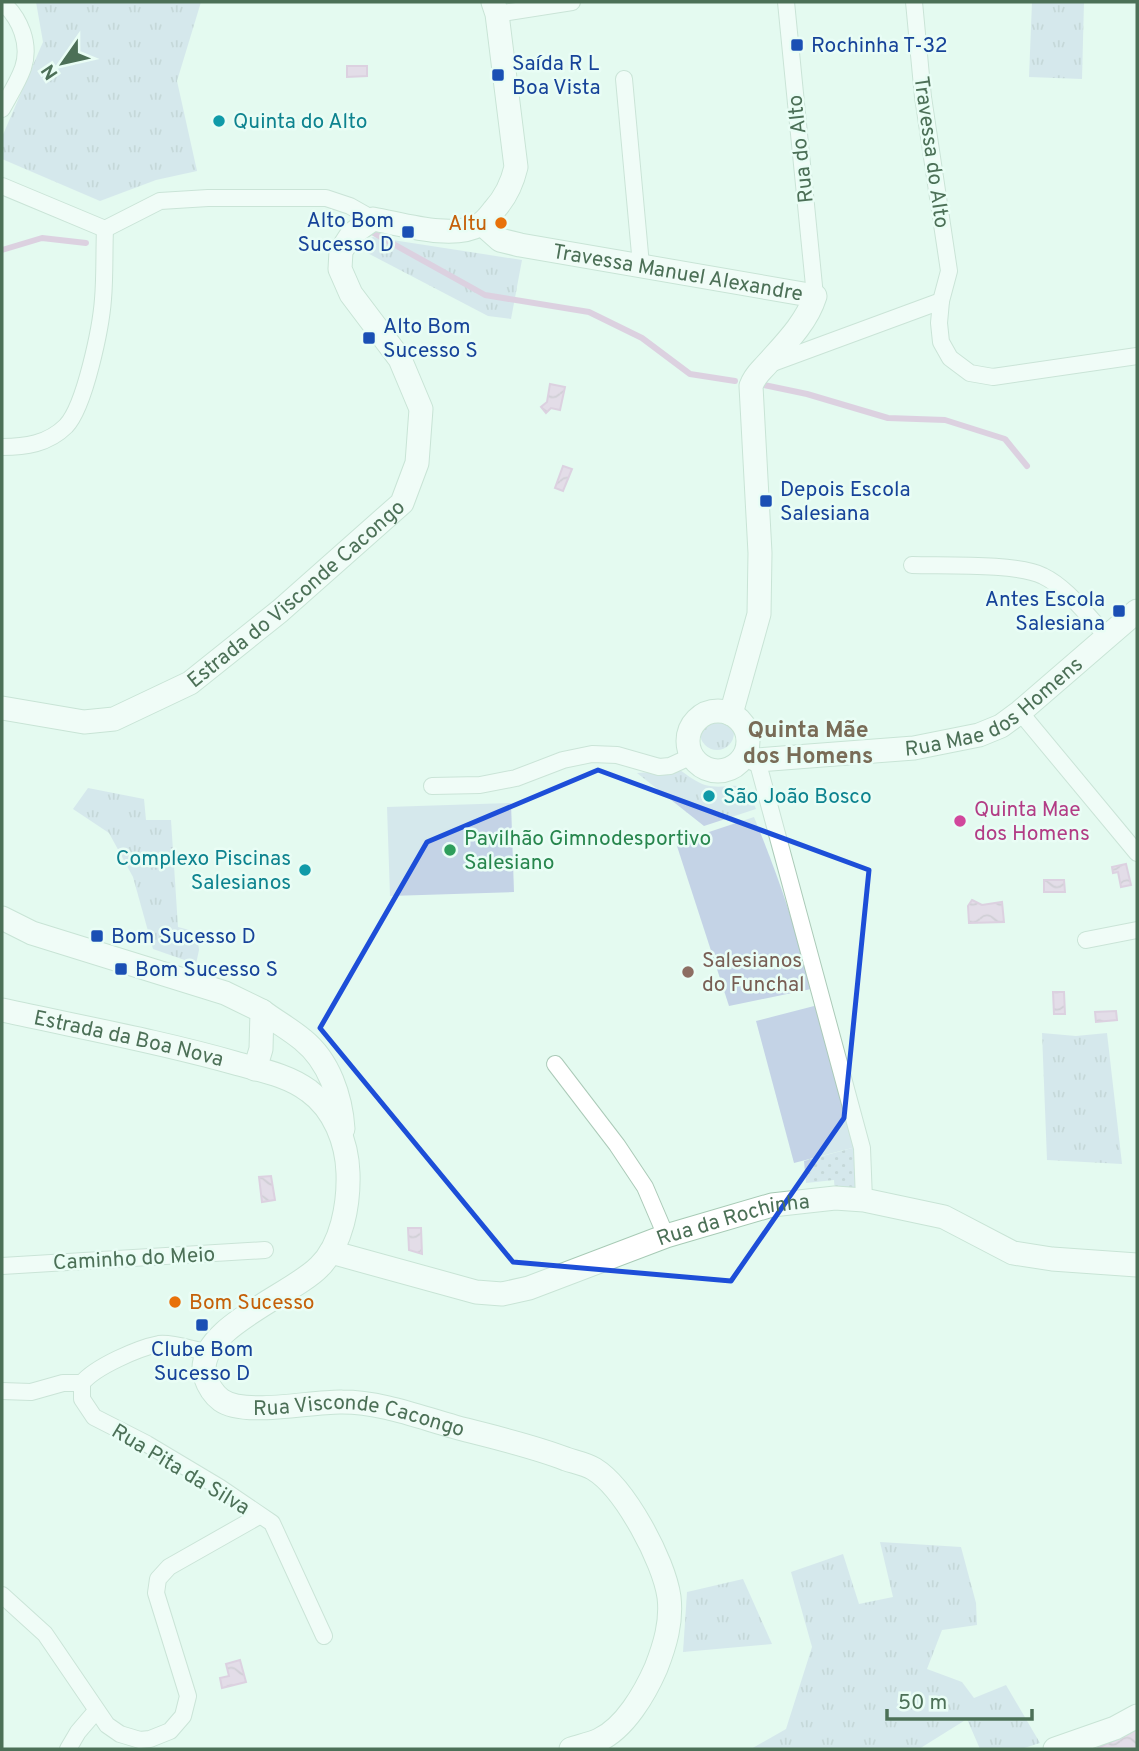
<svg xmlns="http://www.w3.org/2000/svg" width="1139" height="1751" font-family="Overpass,sans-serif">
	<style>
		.grass { fill: url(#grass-tufts) }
		.park { fill: url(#park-dots) }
		.garden { fill: #c4d3e6 }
		.water { fill: url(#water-waves); stroke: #d2a1cd; stroke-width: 2 }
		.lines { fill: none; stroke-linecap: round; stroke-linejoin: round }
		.stream { stroke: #d2a1cd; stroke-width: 6 }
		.street-casing { stroke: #abcab8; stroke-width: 18 }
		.secondary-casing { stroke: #a7cab5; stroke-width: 25 }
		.street { stroke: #fff; stroke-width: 16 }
		.secondary { stroke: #fff; stroke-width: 23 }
		.marked { fill: none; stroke: #1d4ed8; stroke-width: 5; stroke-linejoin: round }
		.transit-dot { fill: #1a4fb4; stroke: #e9fdf5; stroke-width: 2.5 }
		.culture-dot { fill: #0f9aa8; stroke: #e9fdf5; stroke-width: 2.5 }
		.food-dot { fill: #e8710a; stroke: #e9fdf5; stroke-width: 2.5 }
		.hotel-dot { fill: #d1479c; stroke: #e9fdf5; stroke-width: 2.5 }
		.leisure-dot { fill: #2e9e5b; stroke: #e9fdf5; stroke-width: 2.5 }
		.education-dot { fill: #8d6e63; stroke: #e9fdf5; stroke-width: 2.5 }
		.labels { text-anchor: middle; stroke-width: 5; stroke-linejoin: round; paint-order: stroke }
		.transit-label { font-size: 21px; fill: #164399; stroke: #e9fdf5; text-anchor: start }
		.culture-label { font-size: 21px; fill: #0d838f; stroke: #e9fdf5; text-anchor: start }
		.street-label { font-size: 21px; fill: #4c7057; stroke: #e9fdf5 }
		.food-label { font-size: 21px; fill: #c56008; stroke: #e9fdf5; text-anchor: end }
		.hotel-label { font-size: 21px; fill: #b23c85; stroke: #e9fdf5; text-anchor: start }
		.leisure-label { font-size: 21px; fill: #27864d; stroke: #e9fdf5; text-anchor: start }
		.education-label { font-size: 21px; fill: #785e54; stroke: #e9fdf5; text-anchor: start }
		.neighbourhood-label { font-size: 23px; font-weight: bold; fill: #796c57; stroke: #e9fdf5 }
	</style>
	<defs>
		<pattern id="grass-tufts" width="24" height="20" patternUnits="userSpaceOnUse" patternTransform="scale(1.75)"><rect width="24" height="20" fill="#c4d3e6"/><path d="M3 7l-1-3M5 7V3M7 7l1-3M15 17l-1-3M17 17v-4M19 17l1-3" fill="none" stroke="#a1b0bd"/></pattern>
		<pattern id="park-dots" width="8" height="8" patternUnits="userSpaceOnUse" patternTransform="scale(1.75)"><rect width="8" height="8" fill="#c4d3e6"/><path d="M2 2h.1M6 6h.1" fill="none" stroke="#a1b0bd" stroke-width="1.8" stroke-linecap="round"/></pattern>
		<pattern id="water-waves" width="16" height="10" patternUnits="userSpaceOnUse" patternTransform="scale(1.75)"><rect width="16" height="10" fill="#e2badd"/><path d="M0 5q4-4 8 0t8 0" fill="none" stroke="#b99cb6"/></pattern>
	</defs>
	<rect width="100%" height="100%" fill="#e4faf0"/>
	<g class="grass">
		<polygon points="36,2 201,2 177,81 197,171 156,180 100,201 2,159 2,137 43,42"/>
		<polygon points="1032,2 1084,2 1082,79 1029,77"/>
		<polygon points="373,237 522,260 511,319 488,316 354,246"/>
		<circle cx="717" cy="733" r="17"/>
		<path d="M 680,770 C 687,775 696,782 705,785 C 732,792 742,772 756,809 L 704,826 L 637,773 Z"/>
		<polygon points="88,788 144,799 146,820 171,820 178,927 197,932 199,950 196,964 153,949 133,877 109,833 73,809"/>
		<polygon points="1042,1033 1076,1036 1107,1033 1122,1164 1047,1160"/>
		<polygon points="880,1542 961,1547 976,1603 977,1625 942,1630 927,1669 962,1682 974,1698 1006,1685 1040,1743 1021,1749 980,1749 967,1719 919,1749 751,1749 786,1729 812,1647 791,1572 843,1554 859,1604 893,1597"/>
		<polygon points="743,1579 772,1644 683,1652 687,1592"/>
	</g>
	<polygon class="park" points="856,1147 858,1187 835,1194 834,1180 806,1183 804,1161"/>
	<g class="garden">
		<polygon points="511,803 514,892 390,896 387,807"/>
		<path d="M 754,817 C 777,873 797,930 811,989 L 729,1006 L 676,843 Z"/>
		<polygon points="818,1005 856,1147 794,1163 756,1021"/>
	</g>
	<g class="water">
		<polygon points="347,66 367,66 367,76 347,77"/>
		<polygon points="550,384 565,387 560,410 551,408 546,413 541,407 547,402"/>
		<polygon points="563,466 572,469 563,491 555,488"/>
		<polygon points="1126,864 1131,885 1121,887 1118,872 1113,873 1112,867"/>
		<polygon points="1044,880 1064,880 1065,892 1044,892"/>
		<polygon points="972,900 982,905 1002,902 1004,922 969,923 968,906"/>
		<polygon points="1053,992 1064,992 1065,1014 1054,1014"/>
		<polygon points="1116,1011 1117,1020 1096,1022 1095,1012"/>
		<polygon points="271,1176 275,1200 262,1202 259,1177"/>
		<polygon points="408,1228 421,1228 422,1254 409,1250"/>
		<polygon points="240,1660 246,1682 222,1688 220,1678 229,1676 226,1664"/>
		<polygon points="1137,1729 1137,1749 1096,1749"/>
	</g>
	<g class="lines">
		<g class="stream">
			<polyline points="370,231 485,295 589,312 642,338 690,374 735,381"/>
			<polyline points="2,250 42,238 86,243"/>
			<polyline points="764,385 807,394 888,418 945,420 1005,439 1027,466"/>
		</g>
		<g class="street-casing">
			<g id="street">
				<path d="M 2,2 C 20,18 31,44 23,68 C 18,82 9,96 2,109"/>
				<polyline points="786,2 815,296"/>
				<polyline points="914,2 923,97 949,271 941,301 939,323 941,342 950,358 970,373 993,377 1137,356"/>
				<polyline points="497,14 572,2"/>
				<polyline points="624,79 641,265"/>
				<polyline points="2,186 105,229 160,201 208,198 326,198 350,206 373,219"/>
				<polyline points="770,364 941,301"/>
				<path d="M 2,447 C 25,447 48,444 66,426 C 85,406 101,327 103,299 C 105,276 104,252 105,229"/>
				<path d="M 912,565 C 943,566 1018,563 1043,576 C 1068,588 1087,616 1107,636"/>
				<polyline points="1020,712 1137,853"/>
				<polyline points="757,760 862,1148 864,1200"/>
				<polyline points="432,786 480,785 516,778 563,760 592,754 617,755 659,767 670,766 692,756"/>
				<polyline points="1086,940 1137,930"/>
				<polyline points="555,1064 617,1145 645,1187 666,1236"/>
				<polyline points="2,1266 265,1250"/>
				<path d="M 207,1352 C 193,1350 172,1342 159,1344 C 138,1348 95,1367 82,1383 L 82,1399 L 94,1417 L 147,1444 L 219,1487 L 272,1523 L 324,1636"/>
				<polyline points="2,1391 31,1392 63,1383 82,1383"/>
				<polyline points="2,1595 45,1634 107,1725 120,1734 140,1740 150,1739 170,1731 183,1716 188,1696 156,1593 158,1579 169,1567 259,1516"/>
				<polyline points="68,1749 78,1732 96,1711"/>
			</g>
		</g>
		<g class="secondary-casing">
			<g id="secondary">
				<path id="s1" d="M 482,224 L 500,240 L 520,245 L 815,296 C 807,322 785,344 767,364 C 760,372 755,375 751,386 L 760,553 L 759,614 L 731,714"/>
				<path id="s2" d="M 2,708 L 84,722 L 114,719 L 190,683 L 280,611 L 402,503 L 417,463 L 421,409 L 400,359 L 351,294 L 340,269 L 341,251 L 352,234 L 373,219 C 402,224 452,240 479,225 C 485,222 490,215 494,210 C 506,197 512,184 516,167 L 497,14 L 493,2"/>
				<circle cx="718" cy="741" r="30"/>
				<path id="s3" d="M 746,755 L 757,760 L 914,748 L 979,735 L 1001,726 L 1020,712 L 1137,611"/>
				<polyline points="2,918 32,933 225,993 262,1011 261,1049 255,1069"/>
				<path id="s4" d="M 2,1010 C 79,1027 158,1041 235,1063 C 260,1070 288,1075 309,1091 C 334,1109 347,1142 348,1173 C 349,1204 342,1245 319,1267 C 292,1295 193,1330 205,1376 C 208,1385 213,1394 221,1400 C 245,1417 312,1401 342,1402 C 381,1402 419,1417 455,1427 C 492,1437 530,1445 566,1459 C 575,1462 586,1464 594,1469 C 625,1488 664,1561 669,1597 C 672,1622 665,1645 656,1668 C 645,1693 625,1728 599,1740 C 590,1744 580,1746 571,1749"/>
				<path d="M 262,1011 C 275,1021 290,1029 303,1040 C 329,1061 341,1097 343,1129"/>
				<path id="s5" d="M 331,1252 L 476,1292 L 502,1294 L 529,1288 L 666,1236 L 772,1205 L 835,1198 L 864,1200 L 944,1217 L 1013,1253 L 1052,1259 L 1137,1265"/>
				<polyline points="1055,1749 1115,1728 1137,1716"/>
			</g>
		</g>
		<use href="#street" class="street"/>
		<use href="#secondary" class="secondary"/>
	</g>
	<path d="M0 0H1139V1751H0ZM 598,770 L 869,870 L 844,1118 L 731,1281 L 513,1262 L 320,1028 L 427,842 Z" fill="#e4faf0" fill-opacity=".55" fill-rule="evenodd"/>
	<path class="marked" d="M 598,770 L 869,870 L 844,1118 L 731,1281 L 513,1262 L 320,1028 L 427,842 Z"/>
	<g class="transit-dot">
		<rect x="790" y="38" width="14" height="14" rx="3.5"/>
		<rect x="491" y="68" width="14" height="14" rx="3.5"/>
		<rect x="401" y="225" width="14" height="14" rx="3.5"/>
		<rect x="362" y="331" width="14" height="14" rx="3.5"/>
		<rect x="759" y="494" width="14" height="14" rx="3.5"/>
		<rect x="1112" y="604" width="14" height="14" rx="3.5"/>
		<rect x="90" y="929" width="14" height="14" rx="3.5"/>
		<rect x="114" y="962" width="14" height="14" rx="3.5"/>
		<rect x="195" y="1318" width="14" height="14" rx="3.5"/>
	</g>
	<g class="culture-dot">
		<circle cx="219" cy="121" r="7"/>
		<circle cx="709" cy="796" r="7"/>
		<circle cx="305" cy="870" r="7"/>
	</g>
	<g class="food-dot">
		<circle cx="501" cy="223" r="7"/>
		<circle cx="175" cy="1302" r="7"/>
	</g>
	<circle class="hotel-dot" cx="960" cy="821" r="7"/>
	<circle class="leisure-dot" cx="450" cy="850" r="7"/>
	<circle class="education-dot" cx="688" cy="972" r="7"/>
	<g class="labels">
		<g class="transit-label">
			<text x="811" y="52">Rochinha T-32</text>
			<text x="512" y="70">Saída R L<tspan x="512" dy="24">Boa Vista</tspan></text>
			<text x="394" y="227" text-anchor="end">Alto Bom<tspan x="394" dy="24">Sucesso D</tspan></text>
			<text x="383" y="333">Alto Bom<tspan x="383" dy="24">Sucesso S</tspan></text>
			<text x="780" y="496">Depois Escola<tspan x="780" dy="24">Salesiana</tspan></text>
			<text x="1105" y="606" text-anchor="end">Antes Escola<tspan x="1105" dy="24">Salesiana</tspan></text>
			<text x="111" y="943">Bom Sucesso D</text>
			<text x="135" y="976">Bom Sucesso S</text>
			<text x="202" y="1356" text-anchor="middle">Clube Bom<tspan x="202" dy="24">Sucesso D</tspan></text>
		</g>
		<g class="culture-label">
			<text x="233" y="128">Quinta do Alto</text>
			<text x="723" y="803">São João Bosco</text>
			<text x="291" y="865" text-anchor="end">Complexo Piscinas<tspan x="291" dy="24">Salesianos</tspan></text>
		</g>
		<g class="street-label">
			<text transform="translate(800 149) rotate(-96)" y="7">Rua do Alto</text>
			<text transform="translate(932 152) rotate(82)" y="7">Travessa do Alto</text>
			<text dy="7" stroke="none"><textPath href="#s1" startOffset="205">Travessa Manuel Alexandre</textPath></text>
			<text dy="7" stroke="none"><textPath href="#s2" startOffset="336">Estrada do Visconde Cacongo</textPath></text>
			<text dy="7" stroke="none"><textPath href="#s3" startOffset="261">Rua Mae dos Homens</textPath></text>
			<text dy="7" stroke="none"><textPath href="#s4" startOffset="130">Estrada da Boa Nova</textPath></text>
			<text dy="7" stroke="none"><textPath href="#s5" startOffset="420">Rua da Rochinha</textPath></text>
			<text transform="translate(134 1258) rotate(-3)" y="7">Caminho do Meio</text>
			<text dy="7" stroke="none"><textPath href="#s4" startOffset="849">Rua Visconde Cacongo</textPath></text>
			<text transform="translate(181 1469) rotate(31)" y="7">Rua Pita da Silva</text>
		</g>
		<g class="food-label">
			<text x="487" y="230">Altu</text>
			<text x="189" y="1309" text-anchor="start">Bom Sucesso</text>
		</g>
		<g class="hotel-label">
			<text x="974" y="816">Quinta Mae<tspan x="974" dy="24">dos Homens</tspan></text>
		</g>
		<g class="leisure-label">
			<text x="464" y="845">Pavilhão Gimnodesportivo<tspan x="464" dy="24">Salesiano</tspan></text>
		</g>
		<g class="education-label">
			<text x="702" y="967">Salesianos<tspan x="702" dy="24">do Funchal</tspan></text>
		</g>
		<g class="neighbourhood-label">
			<text x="808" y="737">Quinta Mãe<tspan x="808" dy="26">dos Homens</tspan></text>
		</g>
	</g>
	<rect width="1139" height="1751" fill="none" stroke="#4c7057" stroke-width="7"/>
	<g transform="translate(63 63) rotate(236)" stroke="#e9fdf5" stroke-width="5" paint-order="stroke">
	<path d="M0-5L12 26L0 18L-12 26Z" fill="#4c7057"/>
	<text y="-10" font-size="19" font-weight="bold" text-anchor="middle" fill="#4c7057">N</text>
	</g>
	<path d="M887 1709v10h145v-10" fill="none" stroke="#4c7057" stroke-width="3.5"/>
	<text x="898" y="1709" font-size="21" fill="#4c7057" stroke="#e9fdf5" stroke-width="5" paint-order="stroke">50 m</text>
</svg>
